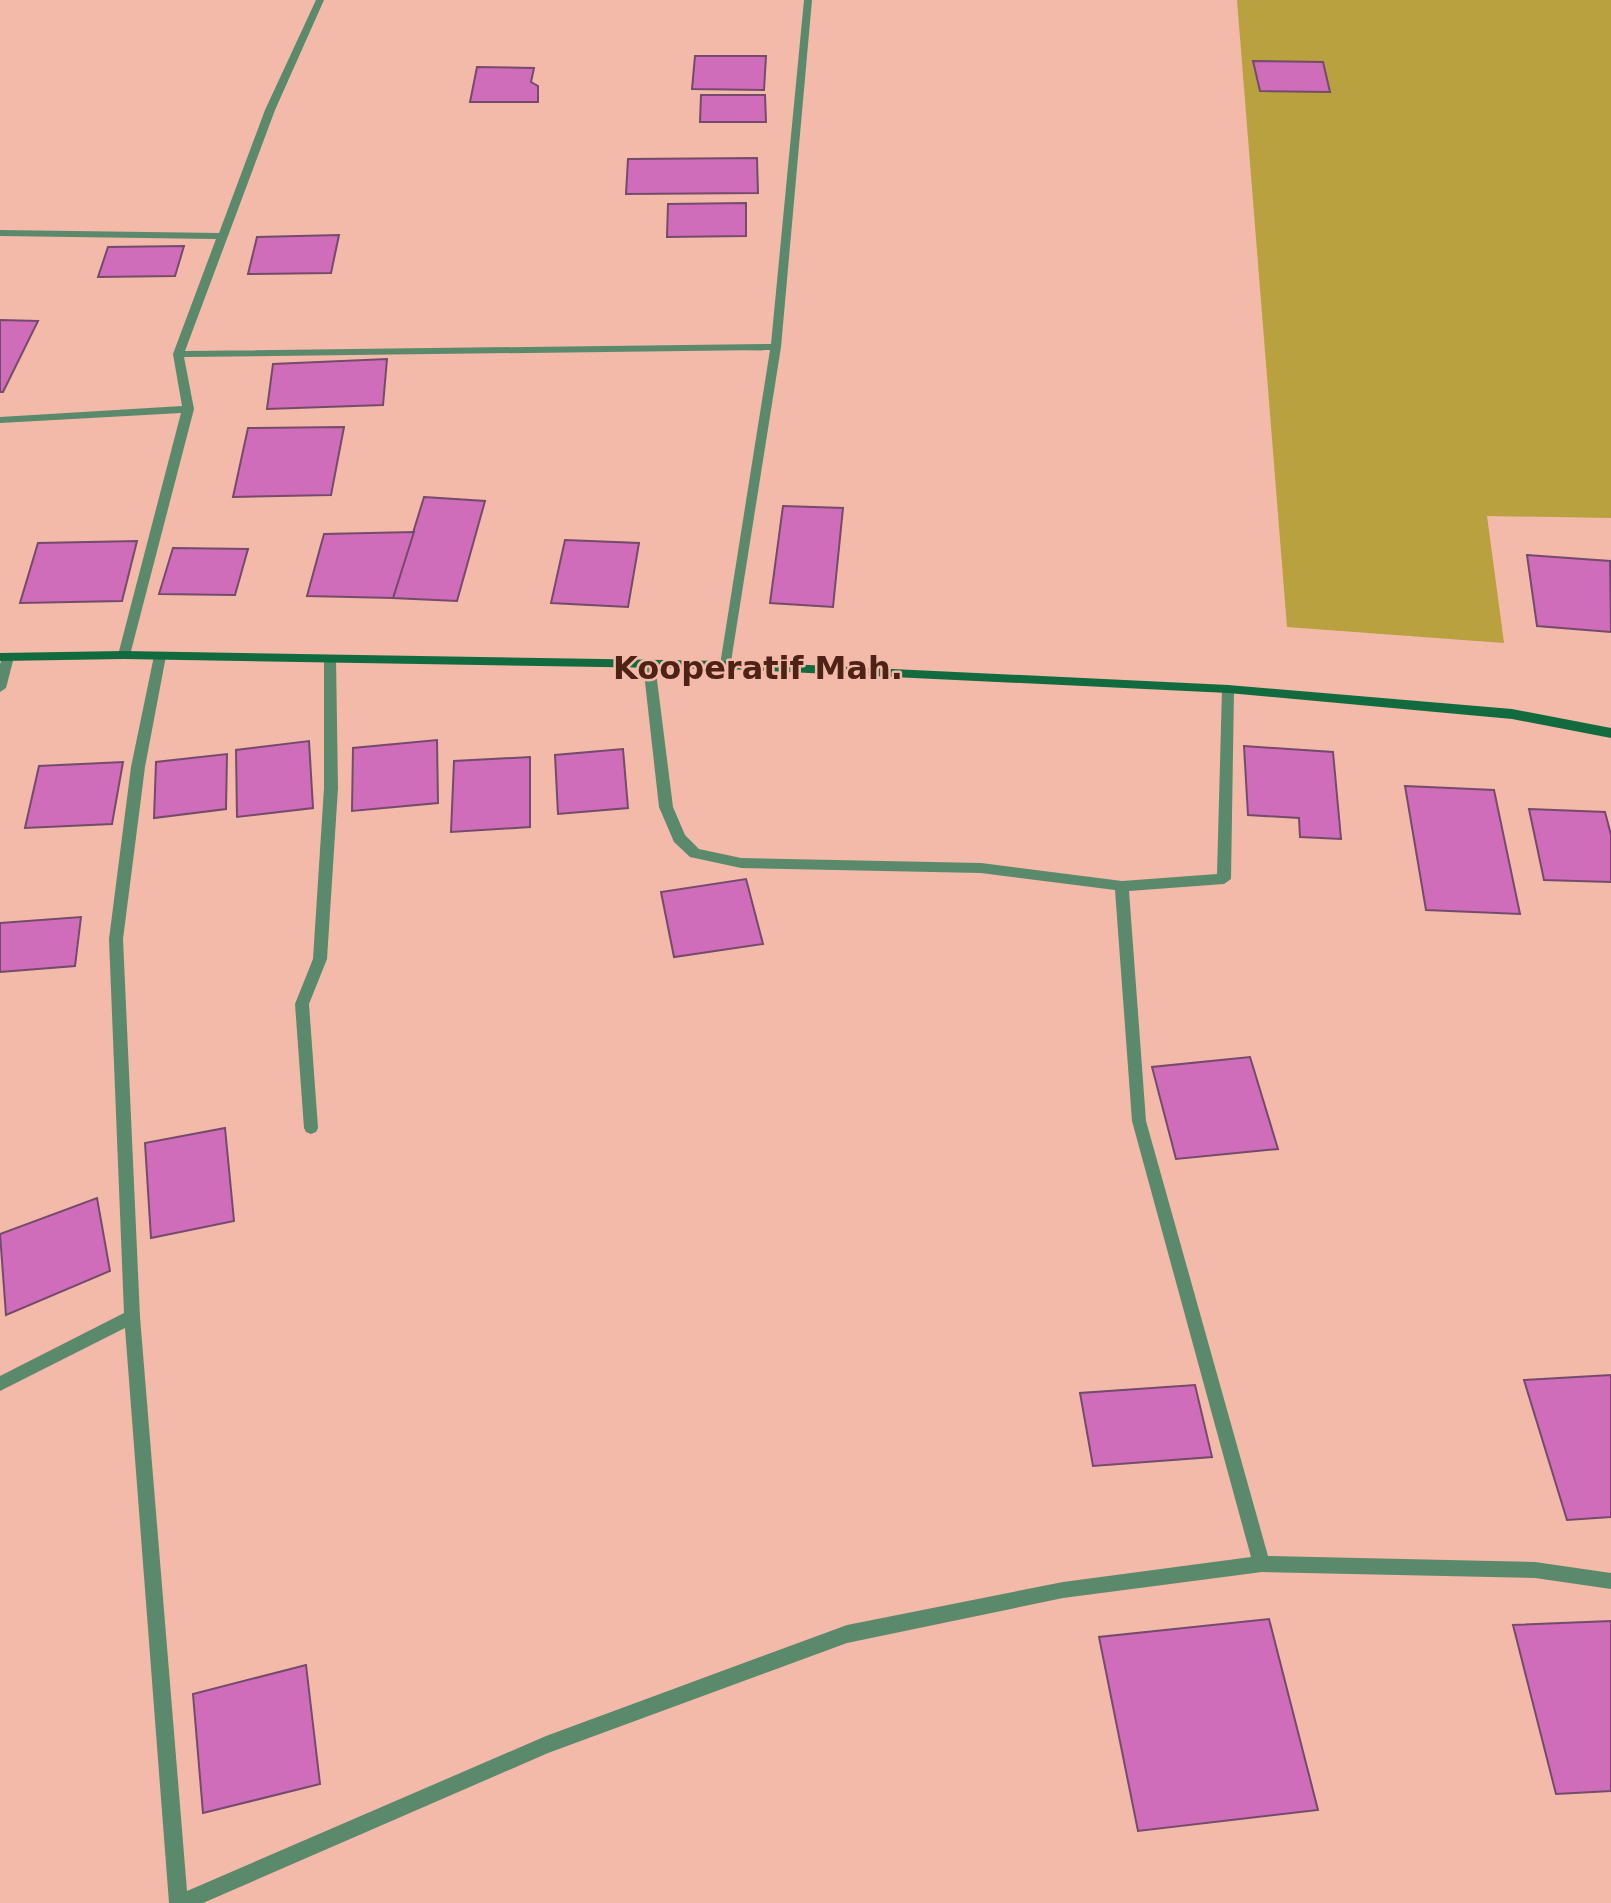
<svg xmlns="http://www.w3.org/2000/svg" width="1611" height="1903" font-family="'DejaVu Sans',sans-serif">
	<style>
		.green { fill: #b8a13e }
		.building { fill: #d06dbb; stroke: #744b6b; stroke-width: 2 }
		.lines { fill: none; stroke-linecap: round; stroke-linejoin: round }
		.minor { fill: #5a8a6b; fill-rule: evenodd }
		.secondary { fill: #126b3f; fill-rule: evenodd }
		.labels { text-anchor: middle; stroke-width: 5; stroke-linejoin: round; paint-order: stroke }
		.district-label { font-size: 32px; font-weight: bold; fill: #4f2216; stroke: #f3b9a9 }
	</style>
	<rect width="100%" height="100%" fill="#f3b9a9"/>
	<polygon class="green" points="1237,0 1611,0 1611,518 1487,516 1504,643 1287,627"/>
	<g class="building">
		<polygon points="695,56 766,56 764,90 692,89"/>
		<polygon points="1253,61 1323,62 1330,92 1260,91"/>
		<polygon points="477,67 534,68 531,82 538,86 538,102 470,102"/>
		<polygon points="701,95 765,95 766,122 700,122"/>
		<polygon points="757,158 758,193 626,194 628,159"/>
		<polygon points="746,203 746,236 667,237 668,204"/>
		<polygon points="339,235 331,273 248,274 257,237"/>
		<polygon points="184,246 175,276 98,277 108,247"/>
		<polygon points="0,320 38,321 3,392 0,392"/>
		<polygon points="387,359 383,405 267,409 273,364"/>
		<polygon points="344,427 331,495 233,497 248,428"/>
		<polygon points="424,497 485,501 457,601 393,598"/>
		<polygon points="783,506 843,508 833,607 770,603"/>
		<polygon points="414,532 393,598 307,596 324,534"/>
		<polygon points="565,540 639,543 628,607 551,603"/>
		<polygon points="137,541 122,601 20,603 38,543"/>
		<polygon points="173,548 248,549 235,595 159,594"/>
		<polygon points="1527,555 1610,561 1611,632 1537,626"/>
		<polygon points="437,740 438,803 352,811 353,748"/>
		<polygon points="309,741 313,808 237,817 236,750"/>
		<polygon points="1244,746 1333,752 1341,839 1300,837 1299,818 1248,815"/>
		<polygon points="623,749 628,808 558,814 555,755"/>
		<polygon points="227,754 226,809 154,818 156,762"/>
		<polygon points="530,757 530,827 451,832 454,761"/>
		<polygon points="123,762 112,824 25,828 39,766"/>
		<polygon points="1405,786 1494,790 1520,914 1426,910"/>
		<polygon points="1529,809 1605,812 1611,835 1611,882 1544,880"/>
		<polygon points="746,879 763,944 674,957 661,892"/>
		<polygon points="81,917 75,966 0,972 0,923"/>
		<polygon points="1250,1057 1278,1149 1176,1159 1152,1067"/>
		<polygon points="225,1128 234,1221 151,1238 145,1143"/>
		<polygon points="97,1198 110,1271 6,1315 0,1234"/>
		<polygon points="1611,1375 1611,1517 1567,1520 1524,1380"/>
		<polygon points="1195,1385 1212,1457 1093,1466 1080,1393"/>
		<polygon points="1269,1619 1318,1810 1138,1831 1099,1637"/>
		<polygon points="1611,1621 1611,1791 1556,1794 1513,1625"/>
		<polygon points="306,1665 320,1784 203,1813 193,1694"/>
	</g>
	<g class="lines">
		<g class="minor">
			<polygon points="316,0 324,0 275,110 185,351 771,344 804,0 812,0 781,347 730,668 722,668 720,665 770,350 184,357 194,409 130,655 124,659 120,658 118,655 181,413 0,423 0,417 182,406 173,354 216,239 0,236 0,230 219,233 265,110"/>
			<polygon points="160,652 166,656 145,767 123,939 140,1317 187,1891 546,1736 847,1625 1063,1582 1251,1557 1132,1121 1115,890 981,873 741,868 690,857 674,842 659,807 643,664 649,660 655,664 673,807 685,835 699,849 741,858 981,863 1122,881 1217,874 1222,689 1224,686 1232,686 1234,689 1231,879 1224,884 1129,891 1146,1121 1268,1556 1535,1562 1611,1573 1611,1589 1535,1578 1262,1572 1063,1598 847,1643 548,1753 203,1903 169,1903 125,1328 0,1391 0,1376 124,1313 109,939 131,767 154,656"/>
			<polygon points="8,653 14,657 6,688 0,692 0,664 4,654"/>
			<polygon points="330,655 336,659 338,788 327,959 309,1004 318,1128 316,1132 311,1134 306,1132 304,1128 295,1004 313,959 324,788 324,659"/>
		</g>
		<polygon class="secondary" points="124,651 726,661 1228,685 1512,709 1611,728 1611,738 1512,719 1228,693 726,669 124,659 0,661 0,653"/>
	</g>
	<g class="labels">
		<g class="district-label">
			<text x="758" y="679">Kooperatif Mah.</text>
		</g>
	</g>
</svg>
